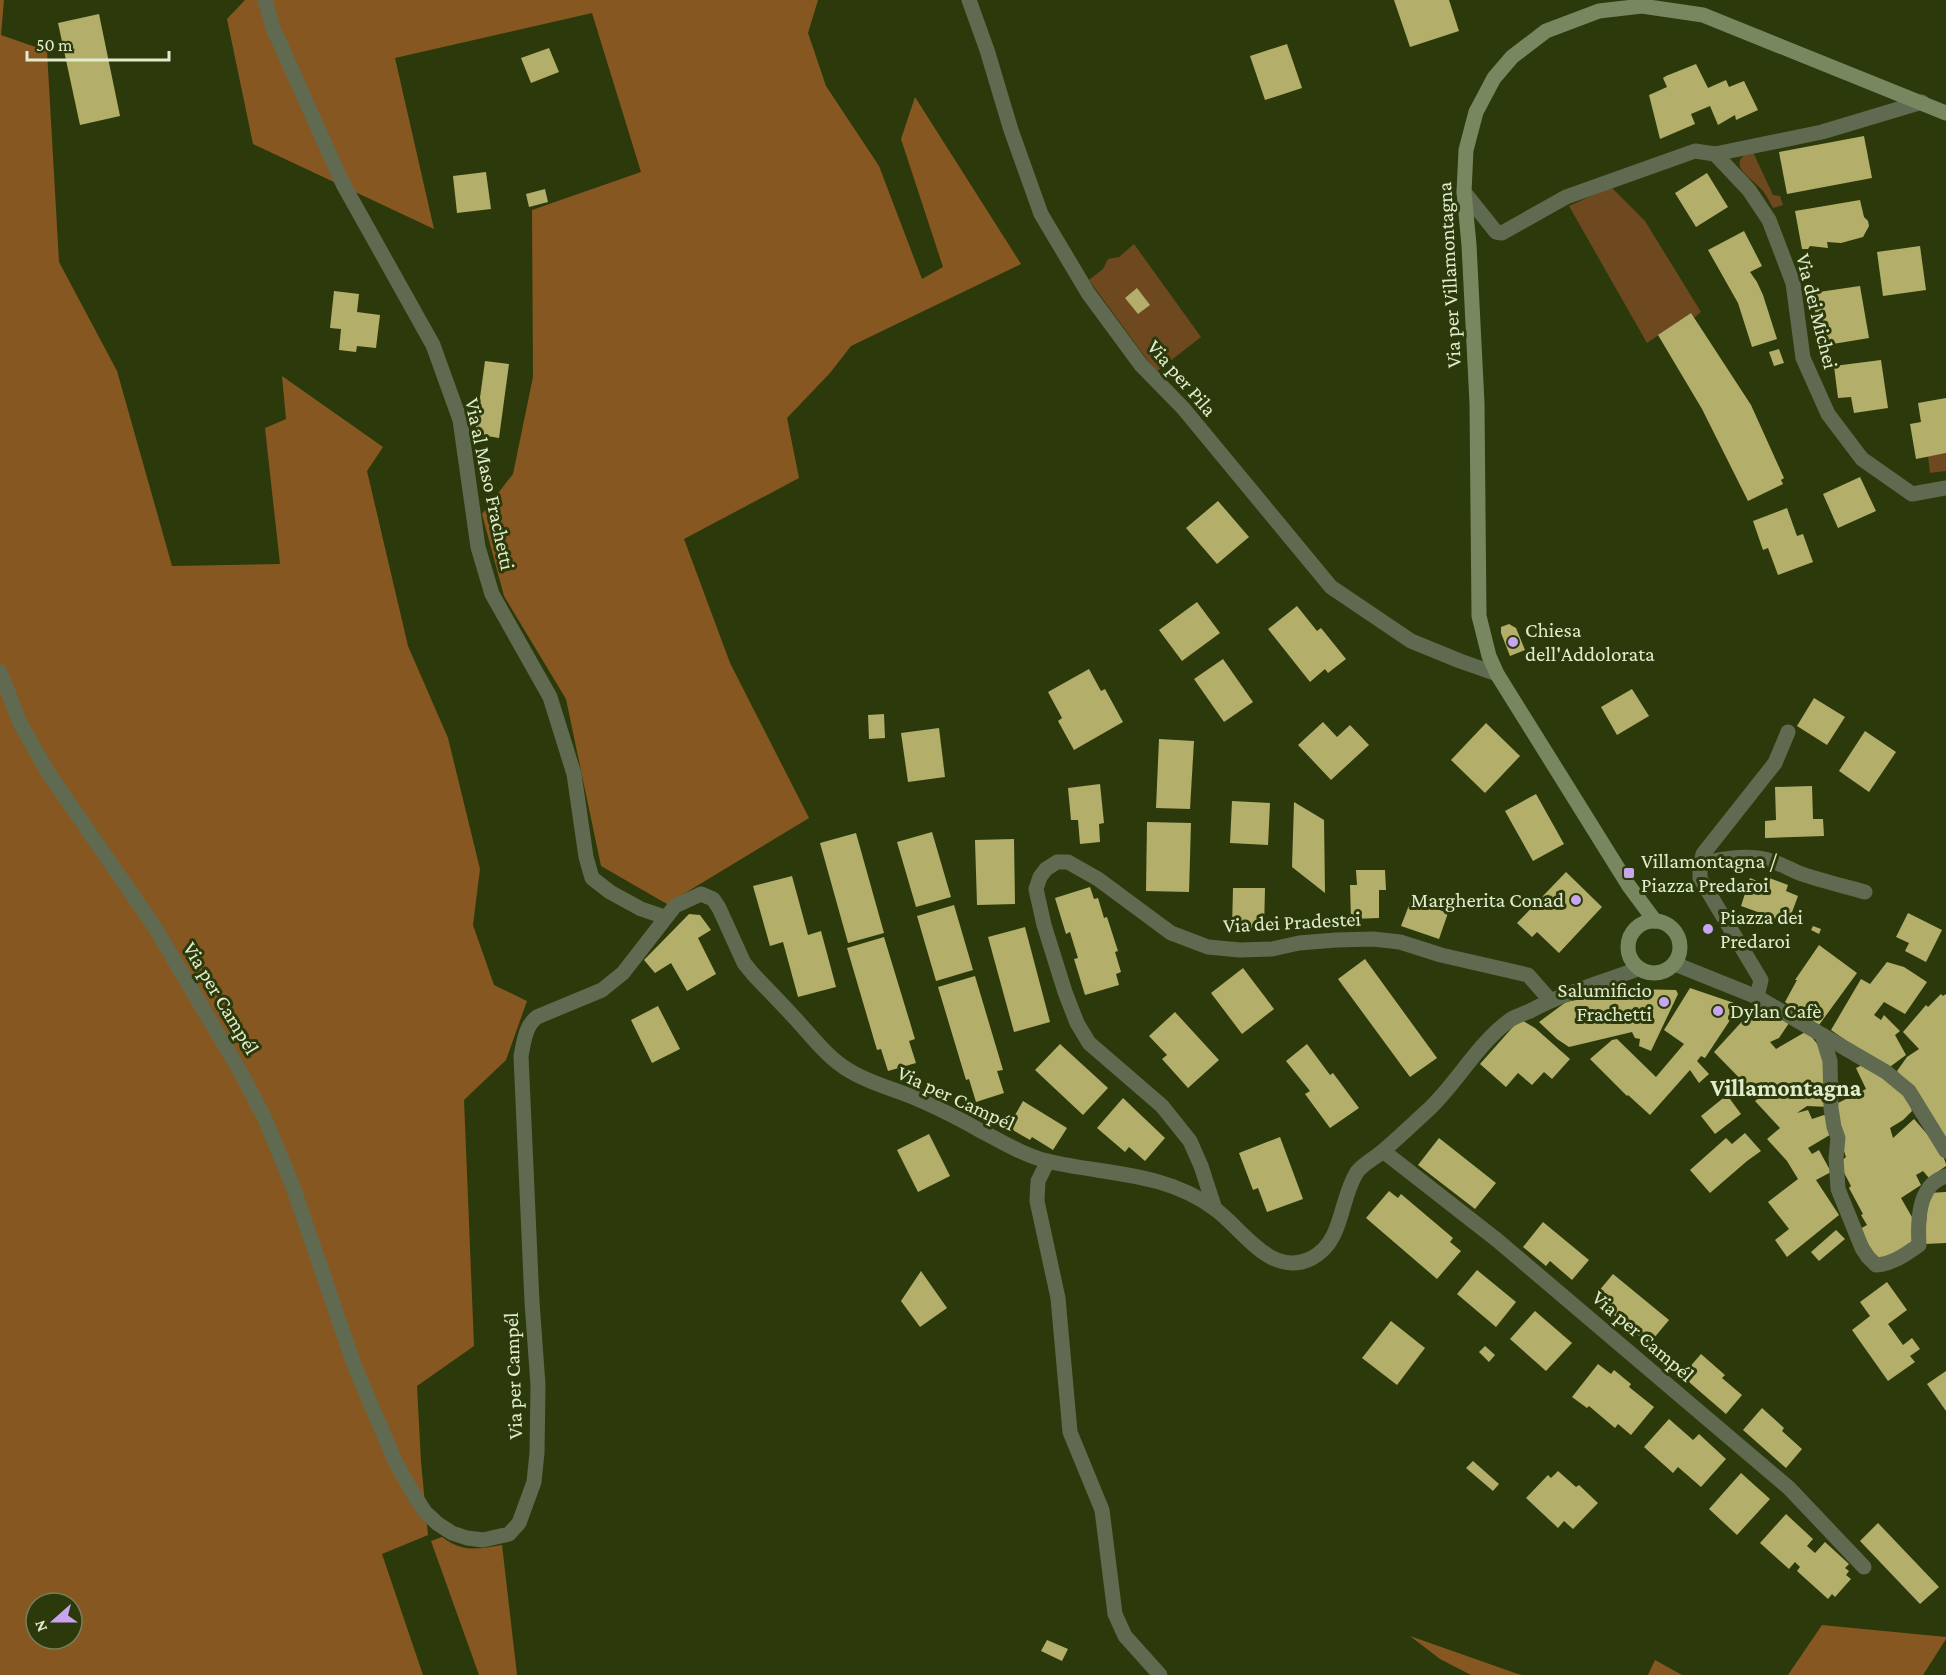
<svg xmlns="http://www.w3.org/2000/svg" width="1946" height="1675" font-family="'Crimson Pro',serif">
	<style>
		.green { fill: #6e481f }
		.forest { fill: #875722; fill-rule: evenodd }
		.building { fill: #b3af6b }
		.lines { fill: none; stroke-linecap: round; stroke-linejoin: round }
		.street { stroke: #606a51; stroke-width: 15 }
		.secondary { stroke: #788760; stroke-width: 15 }
		.poi-dot { fill: #c7a6ef; stroke: #2c3a0b; stroke-width: 2 }
		.labels { text-anchor: middle; stroke-width: 6; stroke-linejoin: round; paint-order: stroke }
		.street-label { font-size: 21px; fill: #e0eccd; stroke: #2c3a0b }
		.poi-label { font-size: 21px; fill: #e0eccd; stroke: #2c3a0b; text-anchor: start }
		.quarter-label { font-size: 24px; font-weight: bold; fill: #e0eccd; stroke: #2c3a0b }
	</style>
	<rect width="100%" height="100%" fill="#2c3a0b"/>
	<g class="green">
		<path d="M 1752,150 L 1773,195 L 1780,196 L 1783,205 L 1773,208 C 1770,203 1767,196 1763,191 C 1752,177 1723,165 1752,150 Z"/>
		<polygon points="1611,187 1645,221 1701,312 1694,318 1691,313 1647,343 1569,206"/>
		<polygon points="1134,244 1201,337 1156,372 1089,280 1103,269 1108,259 1119,257"/>
		<polygon points="1946,453 1946,471 1930,473 1928,456"/>
	</g>
	<g class="forest">
		<path d="M 0,0 L 4,0 L 1,35 L 47,51 L 59,262 L 117,371 L 172,566 L 280,564 L 265,428 L 286,419 L 282,376 L 383,447 L 367,471 L 408,646 L 448,738 L 480,869 L 473,925 L 494,985 L 527,1001 L 506,1060 L 464,1100 L 474,1346 L 417,1386 L 421,1462 L 428,1535 L 382,1554 L 423,1675 L 0,1675 ZM 36,1603 L 72,1603 L 72,1639 L 36,1639 Z"/>
		<polygon points="245,0 818,0 808,33 826,86 879,166 922,279 943,267 901,139 915,97 1021,264 851,346 830,373 787,418 799,478 684,539 730,663 809,818 667,904 601,866 566,699 504,596 482,514 513,474 533,377 532,210 641,172 592,13 395,58 434,229 253,144 227,19"/>
		<path d="M 442,1537 C 463,1553 478,1549 502,1545 L 517,1675 L 479,1675 L 431,1541 Z"/>
		<polygon points="1822,1625 1946,1637 1946,1639 1923,1675 1788,1675"/>
		<polygon points="1410,1636 1515,1673 1522,1675 1471,1675 1440,1659"/>
		<polygon points="1655,1660 1682,1675 1648,1675"/>
	</g>
	<g class="building">
		<polygon points="1394,0 1449,0 1459,31 1410,47"/>
		<polygon points="99,14 120,116 80,125 58,23"/>
		<polygon points="1287,44 1302,88 1265,100 1250,56"/>
		<polygon points="549,48 559,72 531,83 521,58"/>
		<polygon points="1696,64 1708,88 1726,80 1729,87 1744,81 1758,110 1736,120 1735,115 1718,125 1710,106 1691,114 1695,124 1660,139 1649,95 1667,87 1663,78 1666,76"/>
		<polygon points="1864,136 1872,178 1787,194 1779,152"/>
		<polygon points="486,172 491,209 457,213 453,176"/>
		<polygon points="1707,173 1728,207 1696,227 1675,193"/>
		<polygon points="545,189 548,202 529,207 526,194"/>
		<polygon points="1860,200 1864,217 1868,221 1869,226 1863,237 1841,243 1827,242 1828,248 1810,246 1808,249 1802,249 1795,211"/>
		<polygon points="1744,231 1762,266 1750,272 1757,282 1763,295 1777,339 1752,347 1738,303 1708,250"/>
		<polygon points="1920,246 1926,290 1883,296 1877,252"/>
		<polygon points="1860,286 1869,338 1821,346 1812,293"/>
		<polygon points="1137,288 1150,305 1138,314 1125,298"/>
		<polygon points="334,291 359,294 357,312 380,315 376,348 357,346 356,352 339,350 341,329 330,328"/>
		<polygon points="1691,313 1751,405 1784,478 1781,480 1783,484 1748,501 1702,409 1658,335"/>
		<polygon points="1779,349 1784,363 1774,366 1769,352"/>
		<polygon points="1881,360 1888,408 1854,413 1851,397 1838,398 1834,366"/>
		<polygon points="485,361 509,364 499,438 475,434"/>
		<polygon points="1946,398 1946,453 1916,459 1910,424 1921,422 1918,403"/>
		<polygon points="1860,477 1876,511 1838,528 1823,494"/>
		<polygon points="1218,501 1249,537 1217,564 1186,528"/>
		<polygon points="1787,508 1797,536 1803,534 1813,562 1778,575 1768,548 1763,550 1753,521"/>
		<polygon points="1197,602 1220,633 1182,661 1159,630"/>
		<polygon points="1297,606 1317,631 1321,628 1346,659 1328,673 1325,669 1310,682 1268,629"/>
		<polygon points="1509,624 1516,628 1525,650 1510,656 1501,633 1501,627"/>
		<polygon points="1223,659 1253,702 1224,722 1194,679"/>
		<polygon points="1089,669 1101,691 1105,689 1123,722 1074,750 1058,721 1062,718 1048,692"/>
		<polygon points="1632,689 1649,716 1617,735 1601,707"/>
		<polygon points="1814,698 1845,717 1827,745 1797,726"/>
		<polygon points="884,714 885,738 869,739 868,715"/>
		<polygon points="1323,722 1337,737 1350,725 1369,745 1331,780 1298,745"/>
		<polygon points="1486,723 1520,756 1485,793 1451,760"/>
		<polygon points="939,728 945,777 908,782 901,733"/>
		<polygon points="1865,731 1896,752 1869,792 1839,771"/>
		<polygon points="1159,739 1194,741 1190,809 1156,808"/>
		<polygon points="1100,784 1104,823 1099,824 1100,842 1080,844 1078,820 1071,820 1068,788"/>
		<polygon points="1812,786 1813,819 1823,819 1824,836 1765,838 1765,821 1776,820 1775,787"/>
		<polygon points="1536,794 1564,844 1533,861 1505,811"/>
		<polygon points="1232,801 1270,803 1268,845 1230,843"/>
		<polygon points="1294,802 1324,820 1325,893 1292,867"/>
		<polygon points="1147,822 1191,823 1189,892 1146,891"/>
		<polygon points="932,832 951,897 916,907 897,842"/>
		<polygon points="856,833 884,933 848,943 820,843"/>
		<polygon points="1014,839 1015,904 977,905 975,840"/>
		<polygon points="1356,870 1385,870 1386,890 1379,890 1379,918 1351,919 1350,885 1357,885"/>
		<polygon points="1566,872 1602,907 1559,953 1537,932 1532,937 1517,923"/>
		<polygon points="792,876 808,935 821,931 836,987 798,997 783,942 770,946 753,886"/>
		<polygon points="1764,876 1788,885 1786,891 1798,896 1788,923 1741,906 1750,878 1762,883"/>
		<polygon points="1090,887 1094,899 1098,898 1104,918 1107,917 1118,951 1115,952 1121,972 1116,974 1119,985 1085,995 1074,959 1078,958 1070,932 1066,934 1055,898"/>
		<polygon points="1233,888 1265,888 1264,929 1232,929"/>
		<polygon points="1411,900 1448,913 1439,939 1401,926"/>
		<polygon points="954,905 973,970 936,981 917,916"/>
		<polygon points="1908,913 1942,930 1926,962 1905,951 1909,943 1896,937"/>
		<polygon points="689,914 700,915 711,930 698,938 716,974 687,991 671,963 655,973 644,960"/>
		<polygon points="1813,926 1821,929 1819,934 1811,930"/>
		<polygon points="1025,927 1050,1022 1014,1032 988,937"/>
		<polygon points="884,937 915,1039 909,1041 916,1063 888,1071 881,1049 877,1050 847,948"/>
		<polygon points="1819,945 1857,973 1819,1025 1785,1002 1797,980 1795,980"/>
		<polygon points="1365,959 1437,1058 1410,1077 1338,979"/>
		<polygon points="1887,962 1904,967 1927,982 1905,1014 1884,1002 1874,1015 1881,1020 1884,1015 1900,1031 1895,1035 1906,1055 1887,1069 1831,1030 1861,979 1870,984"/>
		<polygon points="1243,968 1274,1009 1242,1034 1211,993"/>
		<polygon points="975,976 1003,1070 997,1071 1004,1093 976,1102 969,1079 966,1080 938,987"/>
		<polygon points="1690,988 1740,1005 1705,1058 1701,1056 1697,1061 1709,1074 1699,1083 1690,1070 1650,1115 1628,1095 1627,1096 1590,1059 1612,1040 1617,1039 1656,1077 1684,1044 1664,1030"/>
		<polygon points="1633,989 1676,990 1678,994 1651,1051 1639,1046 1640,1039 1635,1038 1632,1032 1569,1047 1557,1039 1539,1022 1566,1002"/>
		<polygon points="1941,994 1943,996 1946,994 1946,1144 1918,1096 1897,1071 1907,1057 1919,1049 1903,1032 1926,1005 1928,1007"/>
		<polygon points="1759,1005 1791,1020 1779,1038 1770,1042 1776,1049 1807,1031 1822,1050 1829,1107 1807,1106 1797,1113 1808,1110 1812,1119 1827,1114 1833,1133 1808,1148 1812,1154 1819,1150 1831,1172 1816,1180 1839,1215 1787,1257 1775,1240 1789,1229 1768,1202 1798,1179 1787,1161 1767,1139 1780,1128 1755,1101 1759,1098 1714,1052 1747,1016 1751,1019"/>
		<polygon points="658,1006 680,1049 652,1063 631,1020"/>
		<polygon points="1175,1012 1219,1060 1188,1088 1162,1059 1167,1055 1149,1036"/>
		<polygon points="1520,1019 1535,1028 1570,1059 1552,1079 1544,1072 1532,1085 1518,1073 1506,1087 1480,1064"/>
		<polygon points="1060,1044 1108,1088 1083,1115 1035,1070"/>
		<polygon points="1307,1044 1330,1075 1333,1073 1359,1108 1330,1128 1305,1094 1310,1091 1286,1061"/>
		<polygon points="1869,1062 1906,1094 1912,1111 1903,1120 1890,1128 1893,1138 1914,1119 1927,1134 1938,1142 1946,1164 1946,1166 1929,1178 1923,1171 1916,1175 1921,1185 1901,1198 1916,1224 1912,1246 1879,1264 1860,1229 1867,1225 1861,1215 1863,1214 1849,1188 1851,1186 1839,1163 1846,1157 1837,1130 1834,1105 1866,1089 1856,1068"/>
		<polygon points="1727,1095 1741,1114 1715,1134 1701,1116"/>
		<polygon points="1123,1098 1165,1138 1145,1161 1129,1147 1125,1152 1097,1128"/>
		<polygon points="1023,1101 1067,1128 1053,1150 1032,1137 1030,1140 1011,1129 1013,1125 1010,1124"/>
		<polygon points="1745,1133 1761,1151 1747,1161 1710,1193 1690,1170 1726,1138 1732,1144"/>
		<polygon points="929,1134 950,1176 918,1192 897,1150"/>
		<polygon points="1280,1137 1303,1199 1267,1212 1258,1188 1253,1190 1239,1153"/>
		<polygon points="1439,1138 1496,1183 1475,1209 1418,1165"/>
		<polygon points="1389,1191 1398,1198 1401,1194 1453,1238 1450,1242 1461,1251 1437,1279 1366,1218"/>
		<polygon points="1946,1192 1946,1243 1924,1244 1929,1193"/>
		<polygon points="1543,1222 1589,1260 1572,1280 1550,1261 1546,1266 1523,1247"/>
		<polygon points="1836,1230 1845,1239 1819,1261 1811,1252"/>
		<polygon points="1477,1270 1516,1302 1496,1327 1457,1294"/>
		<polygon points="921,1271 947,1308 920,1327 901,1301"/>
		<polygon points="1613,1274 1669,1320 1649,1344 1593,1298"/>
		<polygon points="1887,1282 1907,1310 1888,1324 1903,1345 1912,1338 1920,1349 1910,1356 1915,1362 1888,1381 1852,1330 1870,1316 1860,1302"/>
		<polygon points="1535,1311 1572,1343 1546,1371 1510,1339"/>
		<polygon points="1391,1321 1425,1348 1397,1385 1362,1358"/>
		<polygon points="1485,1346 1495,1355 1489,1362 1479,1352"/>
		<polygon points="1701,1354 1725,1375 1722,1378 1742,1395 1726,1414 1682,1376"/>
		<polygon points="1598,1364 1611,1374 1614,1370 1631,1384 1629,1387 1654,1407 1631,1435 1618,1424 1615,1428 1589,1406 1587,1408 1572,1397"/>
		<polygon points="1946,1371 1946,1411 1927,1384"/>
		<polygon points="1762,1408 1784,1428 1782,1431 1802,1449 1786,1468 1743,1430"/>
		<polygon points="1669,1419 1693,1440 1699,1434 1726,1459 1701,1487 1678,1467 1673,1473 1644,1447"/>
		<polygon points="1473,1461 1499,1484 1493,1491 1466,1468"/>
		<polygon points="1558,1471 1576,1487 1579,1485 1598,1503 1573,1529 1564,1521 1558,1528 1526,1498 1548,1475 1551,1478"/>
		<polygon points="1741,1473 1770,1499 1737,1535 1709,1509"/>
		<polygon points="1786,1514 1813,1539 1807,1546 1815,1553 1825,1542 1849,1564 1845,1568 1849,1571 1846,1575 1851,1579 1835,1597 1832,1594 1828,1599 1797,1571 1800,1567 1795,1562 1789,1569 1760,1543"/>
		<polygon points="1878,1523 1939,1587 1920,1604 1860,1541"/>
		<polygon points="1047,1640 1068,1649 1062,1661 1041,1651"/>
	</g>
	<g class="lines">
		<g class="street">
			<polyline points="265,0 273,28 343,184 433,345 460,420 478,547 492,594 550,697 574,774 586,857 592,878 610,892 641,909 665,917"/>
			<polyline points="969,0 987,50 1011,130 1041,214 1088,293 1141,365 1183,408 1331,587 1411,641 1460,661 1497,674"/>
			<polyline points="1922,102 1822,132 1715,154 1749,190 1769,220 1793,283 1803,358 1828,414 1862,459 1912,494 1946,488"/>
			<polyline points="1464,192 1496,232 1502,233 1566,197 1695,151 1715,154"/>
			<path d="M 0,672 L 21,725 L 49,774 L 154,926 L 240,1071 L 265,1119 L 292,1184 L 355,1367 L 395,1461 L 411,1490 L 425,1512 L 438,1524 L 452,1533 L 467,1538 L 483,1540 L 509,1534 L 519,1523 L 534,1482 L 537,1453 L 538,1385 L 532,1302 L 521,1056 C 524,1042 525,1026 537,1017 L 602,990 L 623,973 L 675,906 L 701,894 L 713,899 L 719,908 L 744,963 L 753,974 C 769,991 786,1008 802,1026 C 817,1043 831,1060 850,1071 C 873,1085 899,1090 922,1101 C 942,1110 962,1120 981,1131 C 1003,1142 1023,1155 1047,1161 C 1105,1175 1164,1171 1215,1209 C 1243,1229 1271,1279 1312,1258 C 1344,1241 1339,1200 1357,1172 C 1363,1164 1375,1158 1383,1151 C 1398,1138 1413,1124 1428,1110 C 1457,1083 1477,1044 1510,1020 C 1516,1016 1523,1014 1530,1011 C 1564,993 1602,982 1638,969"/>
			<path d="M 1700,867 C 1714,857 1751,855 1768,860 C 1780,863 1791,870 1802,874 C 1822,881 1844,886 1865,892"/>
			<polyline points="1675,964 1757,997 1886,1072 1909,1091 1946,1151"/>
			<polyline points="1757,997 1761,980 1700,878 1700,867 1703,854 1775,763 1788,732"/>
			<path d="M 1822,1035 L 1830,1061 L 1831,1108 L 1834,1127 L 1838,1138 L 1836,1158 L 1838,1189 L 1862,1248 L 1868,1257 L 1876,1265 C 1893,1264 1906,1254 1919,1245 C 1918,1229 1918,1205 1927,1191 C 1931,1183 1938,1179 1946,1176"/>
			<polyline points="1383,1151 1497,1240 1789,1488 1864,1567"/>
			<polyline points="1048,1161 1038,1181 1037,1201 1058,1298 1070,1432 1102,1510 1115,1614 1125,1636 1160,1675"/>
			<polyline points="1215,1209 1201,1166 1190,1141 1162,1106 1089,1043 1077,1023 1065,992 1044,925 1036,889 1040,877 1046,869 1057,862 1068,862 1098,879 1171,933 1208,947 1240,950 1272,949 1299,943 1336,940 1373,939 1400,942 1441,955 1528,975 1550,1000"/>
		</g>
		<g class="secondary">
			<polyline points="1655,921 1629,886 1497,674 1489,656 1479,616 1477,403 1469,245 1464,192 1466,150 1476,112 1494,78 1512,57 1546,31 1599,11 1642,6 1703,15 1946,113"/>
			<circle cx="1654" cy="947" r="26"/>
		</g>
	</g>
	<g class="poi-dot">
		<circle cx="1513" cy="642" r="6"/>
		<rect x="1623" y="867" width="12" height="12" rx="3"/>
		<circle cx="1576" cy="900" r="6"/>
		<circle cx="1708" cy="929" r="6"/>
		<circle cx="1664" cy="1002" r="6"/>
		<circle cx="1718" cy="1011" r="6"/>
	</g>
	<g class="labels">
		<g class="street-label">
			<text transform="translate(1449 275) rotate(-93)" y="7">Via per Villamontagna</text>
			<text transform="translate(1817 311) rotate(76)" y="7">Via dei Michei</text>
			<text transform="translate(1182 378) rotate(49)" y="7">Via per Pila</text>
			<text transform="translate(490 484) rotate(78)" y="7">Via al Maso Frachetti</text>
			<text transform="translate(1292 922) rotate(-3)" y="7">Via dei Pradestei</text>
			<text transform="translate(221 998) rotate(59)" y="7">Via per Campél</text>
			<text transform="translate(956 1098) rotate(25)" y="7">Via per Campél</text>
			<text transform="translate(1643 1336) rotate(41)" y="7">Via per Campél</text>
			<text transform="translate(513 1376) rotate(-92)" y="7">Via per Campél</text>
		</g>
		<g class="poi-label">
			<text x="1525" y="637">Chiesa<tspan x="1525" dy="24">dell'Addolorata</tspan></text>
			<text x="1641" y="868">Villamontagna /<tspan x="1641" dy="24">Piazza Predaroi</tspan></text>
			<text x="1564" y="907" text-anchor="end">Margherita Conad</text>
			<text x="1720" y="924">Piazza dei<tspan x="1720" dy="24">Predaroi</tspan></text>
			<text x="1652" y="997" text-anchor="end">Salumificio<tspan x="1652" dy="24">Frachetti</tspan></text>
			<text x="1730" y="1018">Dylan Cafè</text>
		</g>
		<g class="quarter-label">
			<text x="1786" y="1096">Villamontagna</text>
		</g>
	</g>
	<g transform="translate(54 1621) rotate(249)"><circle r="28" fill="#2c3a0b" stroke="#748159" stroke-width="1.5"/>
	<path d="M0-4.5L10 22L0 15L-10 22Z" fill="#c7a6ef"/>
	<text y="-9" font-size="16" font-weight="bold" text-anchor="middle" fill="#e0eccd">N</text>
	</g>
	<path d="M27 51v9h142v-9" fill="none" stroke="#e0eccd" stroke-width="3"/>
	<text x="36" y="51" font-size="18" fill="#e0eccd" stroke="#2c3a0b" stroke-width="4.5" paint-order="stroke">50 m</text>
</svg>
